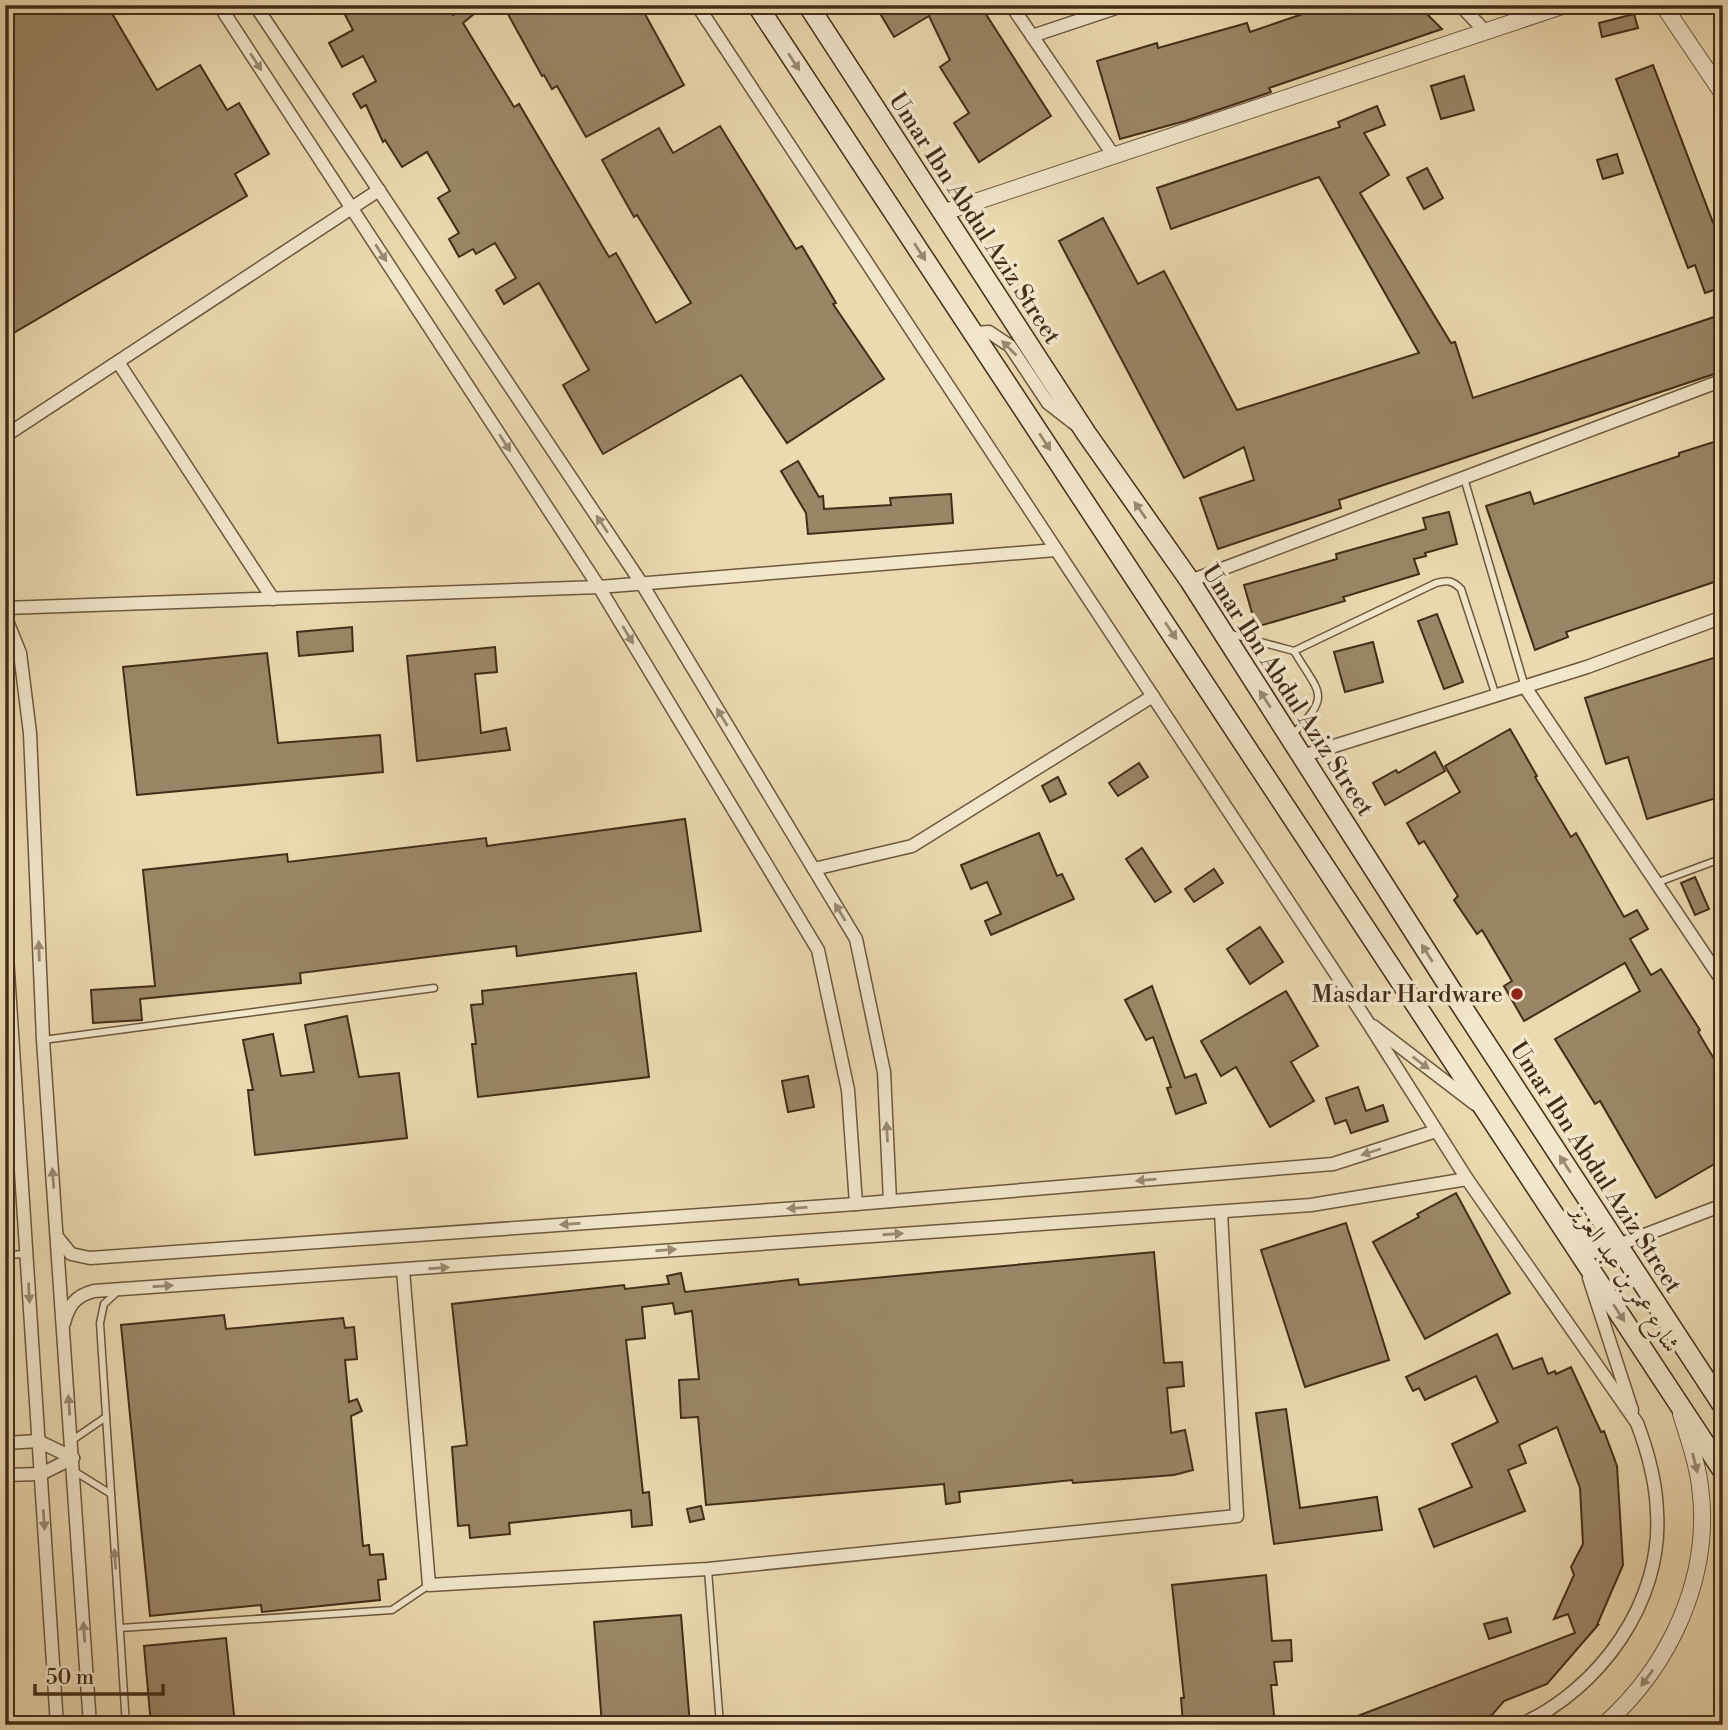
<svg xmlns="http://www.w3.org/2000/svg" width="1728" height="1730" font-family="'Libre Bodoni',Amiri,serif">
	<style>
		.building { fill: #9a8666; stroke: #432d17; stroke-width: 2 }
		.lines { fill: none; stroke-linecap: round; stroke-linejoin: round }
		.service-casing { stroke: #6d583d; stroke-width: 9 }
		.minor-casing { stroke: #6d583d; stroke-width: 15 }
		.tertiary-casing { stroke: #6d583d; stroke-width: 18 }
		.secondary-casing { stroke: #432d17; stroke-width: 22 }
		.service { stroke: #f2e6cb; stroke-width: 6 }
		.minor { stroke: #f2e6cb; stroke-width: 12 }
		.tertiary { stroke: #f2e6cb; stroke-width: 16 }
		.secondary { stroke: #f2e6cb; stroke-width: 19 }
		.oneway { fill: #9a8a71 }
		.poi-dot { fill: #8f2418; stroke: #f2e6cb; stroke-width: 2.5 }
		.labels { text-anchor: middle; stroke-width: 7; stroke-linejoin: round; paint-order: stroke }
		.street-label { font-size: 24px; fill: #432d17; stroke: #f2e6cb }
		.poi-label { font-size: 24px; fill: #432d17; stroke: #f2e6cb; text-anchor: end }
	</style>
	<rect width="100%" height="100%" fill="#ebd9af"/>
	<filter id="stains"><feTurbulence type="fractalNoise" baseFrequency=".00286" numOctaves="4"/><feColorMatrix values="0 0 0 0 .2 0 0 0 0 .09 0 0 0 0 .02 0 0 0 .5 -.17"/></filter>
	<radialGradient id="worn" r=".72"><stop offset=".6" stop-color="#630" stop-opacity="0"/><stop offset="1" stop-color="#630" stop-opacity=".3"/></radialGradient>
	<g class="building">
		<polygon points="5,5 107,5 157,90 200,65 227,110 239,103 269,154 235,174 247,196 5,338"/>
		<polygon points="340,5 448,5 453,15 464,5 485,5 463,23 514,107 519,104 609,257 616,253 656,323 691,303 637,215 634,217 602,160 659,128 673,153 720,126 796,249 802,246 836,303 833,304 884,379 787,443 741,375 603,454 563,385 589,370 539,283 504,304 496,290 516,278 495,243 476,254 473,249 459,257 449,239 459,233 438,198 450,191 427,152 402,167 385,140 383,142 366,105 361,108 353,94 376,81 363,56 342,67 329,43 353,30"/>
		<polygon points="503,5 640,5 684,85 586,137 557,86 552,89 544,75 542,76"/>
		<polygon points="875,5 980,5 1051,116 979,162 954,123 969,113 940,67 950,60 929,16 894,37"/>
		<polygon points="1329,5 1418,5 1442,29 1269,88 1271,92 1185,121 1120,139 1097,61 1157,43 1158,48 1247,23 1250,32"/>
		<polygon points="1634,14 1638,28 1602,37 1599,23"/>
		<polygon points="1653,65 1723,249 1723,287 1705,293 1695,265 1688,268 1616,79"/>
		<polygon points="1464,76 1474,110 1441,119 1431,86"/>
		<polygon points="1377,106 1385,125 1364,133 1389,175 1360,193 1451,343 1455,342 1473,398 1723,314 1723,371 1339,500 1341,508 1218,549 1200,498 1254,480 1244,447 1184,478 1059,241 1103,218 1138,284 1164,271 1237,410 1419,353 1319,177 1171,229 1157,188 1340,127 1338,122"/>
		<polygon points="1617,154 1623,173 1603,179 1597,160"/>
		<polygon points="1427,168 1443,198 1424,209 1407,178"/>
		<polygon points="1723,439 1723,579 1566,632 1568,637 1535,650 1486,506 1530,492 1534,504 1679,456 1679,453"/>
		<polygon points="798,461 819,497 823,496 824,509 891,505 890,498 951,494 953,523 808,534 806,513 781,471"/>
		<polygon points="1449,512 1457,544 1425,553 1426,556 1414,559 1419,574 1343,597 1345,601 1256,627 1244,585 1337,559 1336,554 1426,529 1423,518"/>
		<polygon points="1437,614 1463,682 1444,689 1418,621"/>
		<polygon points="352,627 353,651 299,656 297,632"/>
		<polygon points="1373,642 1383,682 1345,692 1334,652"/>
		<polygon points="495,647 497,672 475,674 481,733 506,728 510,750 417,761 407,656"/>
		<polygon points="267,653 278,743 380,735 383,772 137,795 123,667"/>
		<polygon points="1723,655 1723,796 1647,819 1628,757 1606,764 1585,698"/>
		<polygon points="1510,729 1537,776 1535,777 1571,837 1576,833 1624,917 1637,910 1648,929 1630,939 1651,975 1661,969 1700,1030 1698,1032 1723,1074 1723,1159 1656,1198 1600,1101 1595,1104 1555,1039 1640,991 1625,963 1524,1021 1504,986 1512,981 1482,930 1477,934 1454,900 1458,896 1424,841 1419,844 1407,823 1460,792 1445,766"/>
		<polygon points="1435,752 1445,771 1385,805 1373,783 1396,770 1398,773"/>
		<polygon points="1139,763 1148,777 1118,796 1109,783"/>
		<polygon points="1058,777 1066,794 1050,802 1042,786"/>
		<polygon points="685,819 701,931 517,956 516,946 300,973 301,983 140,999 142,1020 93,1023 91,990 155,986 143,870 287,854 288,862 486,838 487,846"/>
		<polygon points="1039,833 1057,876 1062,874 1074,899 991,935 985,921 1001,914 987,882 971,889 961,865"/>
		<polygon points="1142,848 1171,892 1155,902 1126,859"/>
		<polygon points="1214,869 1223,883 1194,902 1185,889"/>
		<polygon points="1695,877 1709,909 1695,915 1681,883"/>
		<polygon points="1260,927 1283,962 1250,984 1227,949"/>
		<polygon points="636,973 649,1077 478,1097 472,1044 476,1044 471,1005 483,1004 482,991"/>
		<polygon points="1152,986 1185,1078 1196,1074 1206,1103 1176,1114 1167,1088 1171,1087 1153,1037 1146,1040 1125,1000"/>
		<polygon points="1286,991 1318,1046 1291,1062 1314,1101 1270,1127 1236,1067 1221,1076 1201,1041"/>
		<polygon points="347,1016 359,1077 399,1073 407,1138 255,1155 248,1090 253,1090 243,1040 273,1034 281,1076 314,1072 305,1025"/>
		<polygon points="808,1076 814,1107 788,1112 782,1081"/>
		<polygon points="1358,1087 1366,1111 1383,1105 1388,1121 1351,1133 1346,1120 1335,1124 1326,1098"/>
		<polygon points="1456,1193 1510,1293 1425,1339 1373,1242 1419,1217 1417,1214"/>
		<polygon points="1346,1223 1389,1360 1305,1387 1261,1250"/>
		<polygon points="1154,1252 1164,1363 1182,1362 1184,1386 1167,1388 1171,1433 1185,1430 1193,1470 1174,1475 1073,1483 1072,1480 959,1492 960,1502 946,1504 944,1484 706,1505 698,1417 681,1418 679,1380 699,1379 692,1311 675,1314 673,1303 642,1307 645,1338 626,1340 643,1493 649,1492 652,1525 632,1527 631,1510 509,1523 510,1534 470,1538 469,1525 458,1526 452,1447 467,1445 452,1304 624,1285 625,1289 669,1284 667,1276 681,1273 685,1292 798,1279 799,1285"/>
		<polygon points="224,1315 226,1329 343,1318 345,1328 354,1327 357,1359 345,1360 349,1402 357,1399 362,1411 351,1416 363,1546 369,1545 370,1555 383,1554 386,1579 378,1580 380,1600 262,1612 261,1605 150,1616 121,1325"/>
		<polygon points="1497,1334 1513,1369 1542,1358 1548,1374 1555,1371 1556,1374 1571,1367 1601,1432 1604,1431 1617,1466 1623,1565 1597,1625 1598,1625 1547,1684 1504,1701 1492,1715 1465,1725 1334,1725 1575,1633 1568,1614 1554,1619 1574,1575 1571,1567 1583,1544 1580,1488 1557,1427 1519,1445 1526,1463 1508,1470 1525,1511 1434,1547 1419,1509 1472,1487 1452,1444 1498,1422 1476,1376 1425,1400 1419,1388 1413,1391 1406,1377"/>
		<polygon points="1286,1409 1300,1508 1377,1497 1382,1530 1274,1544 1256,1413"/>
		<polygon points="701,1506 704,1519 690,1522 687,1509"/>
		<polygon points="1266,1575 1272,1641 1291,1640 1292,1661 1274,1662 1277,1685 1271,1685 1275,1725 1183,1725 1181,1698 1184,1698 1172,1585"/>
		<polygon points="681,1615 690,1725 602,1725 594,1622"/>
		<polygon points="1507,1618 1511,1632 1489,1639 1484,1624"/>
		<polygon points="226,1638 235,1725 151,1725 144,1646"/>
	</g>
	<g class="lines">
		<g class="service-casing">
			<g id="service">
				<polyline points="1464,478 1525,687"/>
				<path d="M 1231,634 L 1294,651 L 1436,583 C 1447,580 1452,580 1461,589 L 1496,696"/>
				<path d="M 1293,734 C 1332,694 1320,695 1294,651"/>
				<polyline points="1656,883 1723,858"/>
				<polyline points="43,1040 434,988"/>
				<polyline points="5,1255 27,1254"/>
				<polyline points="116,1293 104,1304 100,1323 126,1725"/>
				<polyline points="71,1441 106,1417"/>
				<polyline points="74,1471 111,1494"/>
				<polyline points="708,1570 720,1725"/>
				<polyline points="120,1628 392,1610 429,1585"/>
			</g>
		</g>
		<g class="minor-casing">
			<g id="minor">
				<polyline points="219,5 599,587 818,950 848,1090 856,1204"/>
				<polyline points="255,5 642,584 856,939 884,1072 890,1201"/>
				<path d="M 697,5 L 1367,1021 L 1467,1179 L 1637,1423 C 1648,1452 1656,1480 1657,1512 C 1663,1602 1600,1689 1520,1725"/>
				<polyline points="1011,5 1114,156"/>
				<polyline points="1460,5 1486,32"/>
				<polyline points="1032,36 1125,5"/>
				<polyline points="973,333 989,332 1010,346 1048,403 1075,424"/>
				<polyline points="118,362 273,599"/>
				<polyline points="5,436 379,190"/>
				<polyline points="1190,581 1723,380"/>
				<polyline points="5,608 599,587 1056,550"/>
				<polyline points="5,616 20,653 30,733 43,1040 90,1725"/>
				<polyline points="1525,687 1723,982"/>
				<polyline points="1302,756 1587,667 1723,617"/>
				<polyline points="814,869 912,846 1153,696"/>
				<polyline points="5,882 7,956 57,1725"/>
				<polyline points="1373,1026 1475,1104"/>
				<polyline points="58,1238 71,1254 90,1258 856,1204 1333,1164 1436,1131"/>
				<polyline points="1618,1245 1723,1205"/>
				<polyline points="403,1270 429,1585 708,1569 1237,1516 1221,1212"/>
				<polyline points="1589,1278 1632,1410"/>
				<path d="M 64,1323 C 69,1305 75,1296 94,1291 L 1311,1205 L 1467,1179"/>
				<polyline points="5,1443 38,1441 73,1458"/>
				<polyline points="5,1475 41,1474 73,1458"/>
			</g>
		</g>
		<g class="tertiary-casing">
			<g id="tertiary">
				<polyline points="1663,5 1723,94"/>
				<polyline points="942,213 1565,5"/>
				<path d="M 1604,1725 C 1671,1665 1712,1576 1700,1486 C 1697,1461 1688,1437 1681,1414"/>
			</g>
		</g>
		<g class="secondary-casing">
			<g id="secondary">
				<polyline points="757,5 1723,1471"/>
				<polyline points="808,5 1086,433 1190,581 1455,996 1723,1406"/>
				<polyline points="1577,1225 1594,1248 1607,1250 1618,1245"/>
			</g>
		</g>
		<use href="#service" class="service"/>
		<use href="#minor" class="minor"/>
		<use href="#tertiary" class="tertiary"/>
		<use href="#secondary" class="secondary"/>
	</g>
	<defs><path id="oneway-solid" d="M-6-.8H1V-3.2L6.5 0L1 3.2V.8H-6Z" transform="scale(1.75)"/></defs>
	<g class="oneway">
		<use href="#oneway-solid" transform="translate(256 62) rotate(57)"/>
		<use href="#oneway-solid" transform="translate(794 62) rotate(57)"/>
		<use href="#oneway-solid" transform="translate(920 252) rotate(57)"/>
		<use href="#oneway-solid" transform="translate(381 253) rotate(57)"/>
		<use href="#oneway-solid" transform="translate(1009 348) rotate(-135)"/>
		<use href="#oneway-solid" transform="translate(1045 442) rotate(57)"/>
		<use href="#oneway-solid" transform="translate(505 443) rotate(57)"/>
		<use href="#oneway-solid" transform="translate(1140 510) rotate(-125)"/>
		<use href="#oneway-solid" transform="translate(602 524) rotate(-124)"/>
		<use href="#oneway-solid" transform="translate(1171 631) rotate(56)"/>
		<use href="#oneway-solid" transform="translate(628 635) rotate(59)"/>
		<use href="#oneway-solid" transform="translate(1265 699) rotate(-123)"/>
		<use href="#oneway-solid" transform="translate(722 717) rotate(-121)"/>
		<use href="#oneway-solid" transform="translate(840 912) rotate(-121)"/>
		<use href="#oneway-solid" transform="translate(39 951) rotate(-92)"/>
		<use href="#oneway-solid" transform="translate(1427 953) rotate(-122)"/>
		<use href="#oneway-solid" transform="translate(1421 1063) rotate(37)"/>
		<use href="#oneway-solid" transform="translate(887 1132) rotate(-93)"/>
		<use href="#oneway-solid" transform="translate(1371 1152) rotate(162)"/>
		<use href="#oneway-solid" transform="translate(1565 1164) rotate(-123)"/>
		<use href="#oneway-solid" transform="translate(53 1178) rotate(-94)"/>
		<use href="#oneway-solid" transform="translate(1146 1180) rotate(175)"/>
		<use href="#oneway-solid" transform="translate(797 1208) rotate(176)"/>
		<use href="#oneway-solid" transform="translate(570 1224) rotate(176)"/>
		<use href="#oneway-solid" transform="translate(893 1234) rotate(-4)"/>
		<use href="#oneway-solid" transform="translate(666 1250) rotate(-4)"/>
		<use href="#oneway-solid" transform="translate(439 1268) rotate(-4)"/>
		<use href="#oneway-solid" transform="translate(163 1286) rotate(-4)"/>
		<use href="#oneway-solid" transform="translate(29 1293) rotate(87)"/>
		<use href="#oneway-solid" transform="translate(1619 1313) rotate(57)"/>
		<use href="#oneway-solid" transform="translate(69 1405) rotate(-94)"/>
		<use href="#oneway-solid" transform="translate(1695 1463) rotate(76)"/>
		<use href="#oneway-solid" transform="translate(44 1520) rotate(86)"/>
		<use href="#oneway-solid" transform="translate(115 1559) rotate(-94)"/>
		<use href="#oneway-solid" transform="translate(84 1632) rotate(-94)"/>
		<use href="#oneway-solid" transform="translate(1647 1678) rotate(126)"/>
	</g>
	<circle class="poi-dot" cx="1517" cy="994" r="7"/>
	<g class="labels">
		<g class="street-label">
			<text transform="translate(975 218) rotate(57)" y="8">Umar Ibn Abdul Aziz Street</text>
			<text transform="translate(1288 690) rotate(57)" y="8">Umar Ibn Abdul Aziz Street</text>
			<text transform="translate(1596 1167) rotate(57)" y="8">Umar Ibn Abdul Aziz Street</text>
			<text transform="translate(1626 1278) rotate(56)" y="8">شارع عمر بن عبد العزيز</text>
		</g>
		<g class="poi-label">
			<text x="1503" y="1002">Masdar Hardware</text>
		</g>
	</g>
	<rect width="1728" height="1730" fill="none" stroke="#ebd9af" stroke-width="28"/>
	<rect x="7" y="7" width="1714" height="1716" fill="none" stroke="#432d17" stroke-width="3.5"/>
	<rect x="14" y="14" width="1700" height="1702" fill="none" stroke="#432d17" stroke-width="2"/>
	<path d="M35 1684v10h128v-10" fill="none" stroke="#432d17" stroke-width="3.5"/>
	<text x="46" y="1684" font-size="21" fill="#432d17" stroke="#f2e6cb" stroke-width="5" paint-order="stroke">50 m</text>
	<rect width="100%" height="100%" filter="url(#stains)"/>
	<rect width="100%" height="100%" fill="url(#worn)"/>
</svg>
